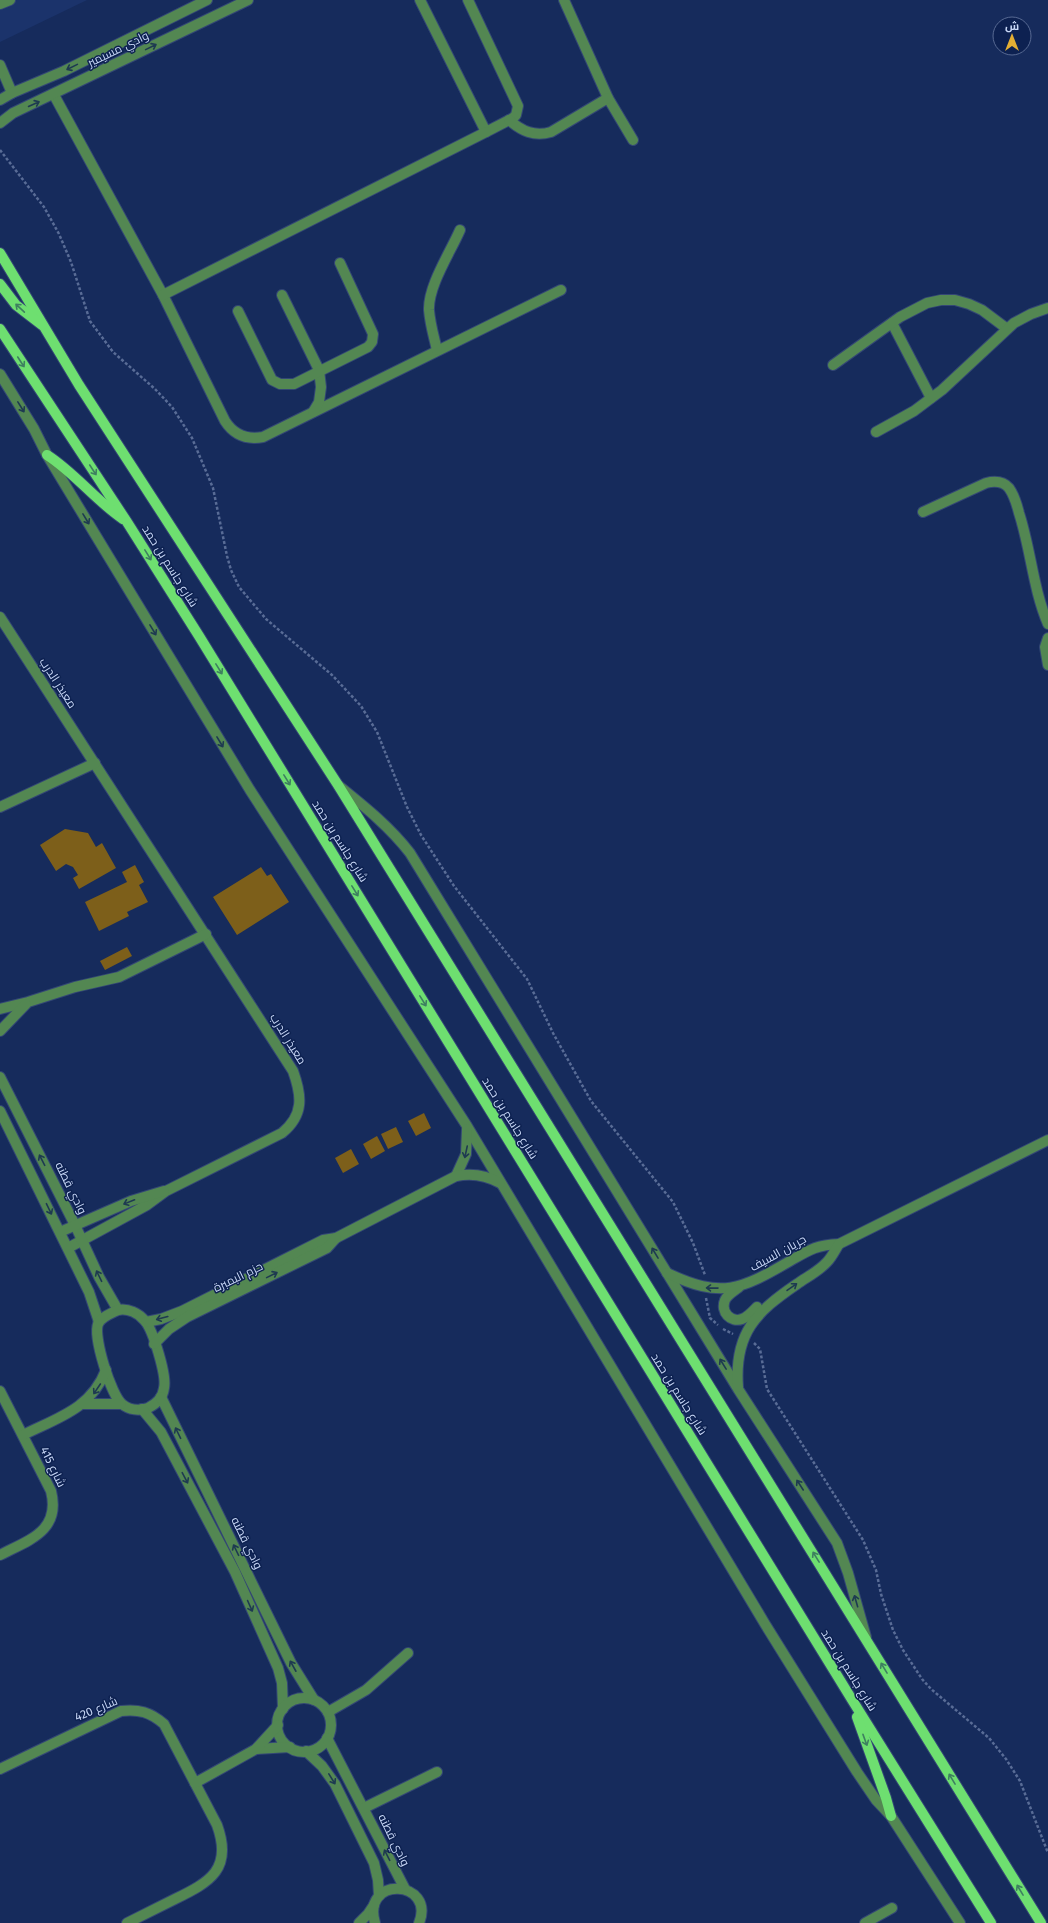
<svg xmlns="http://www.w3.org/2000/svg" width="1048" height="1923" font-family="'Fira Sans',Cairo,sans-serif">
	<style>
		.built { fill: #1b336b }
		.building { fill: #7d5f1a }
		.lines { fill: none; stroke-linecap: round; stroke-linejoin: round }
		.minor-casing { stroke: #334775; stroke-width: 12 }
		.major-casing { stroke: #334775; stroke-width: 12 }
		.path { stroke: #596c96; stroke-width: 2.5; stroke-dasharray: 3 2; stroke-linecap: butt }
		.minor { stroke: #538752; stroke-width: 10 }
		.major { stroke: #6edf70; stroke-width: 10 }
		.oneway { stroke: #1e3a51 }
		.oneway2 { stroke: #3e8060 }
		.labels { text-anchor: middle; stroke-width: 3; stroke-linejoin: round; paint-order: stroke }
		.street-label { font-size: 12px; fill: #c9d8f7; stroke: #0d2151 }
	</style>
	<rect width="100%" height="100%" fill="#162b5c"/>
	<polygon class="built" points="0,0 87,0 0,42"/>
	<g class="building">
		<polygon points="65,829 88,833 96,847 102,843 116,868 79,889 73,878 78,875 73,867 66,864 56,871 40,845"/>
		<polygon points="135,865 144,882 139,885 148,902 127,912 129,916 99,931 85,902 127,882 122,872"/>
		<polygon points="261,867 267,876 271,874 289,902 237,935 213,897"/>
		<polygon points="127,947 132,956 105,970 100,961"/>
		<polygon points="424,1113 431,1128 416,1136 408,1121"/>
		<polygon points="396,1127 403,1142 388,1149 381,1134"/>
		<polygon points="377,1136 385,1151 371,1159 363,1144"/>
		<polygon points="351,1149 359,1164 343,1173 335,1158"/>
	</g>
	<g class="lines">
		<g class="minor-casing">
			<g id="minor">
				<polyline points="420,0 486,132 513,118 516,115 518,106 468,0"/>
				<polyline points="564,0 608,98 633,140"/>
				<polyline points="0,4 10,0"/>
				<polyline points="0,65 12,93"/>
				<path d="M 54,95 L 163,295 L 225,421 C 234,435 247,440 263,437 L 561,290"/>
				<polyline points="0,100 12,93 64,71 207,0"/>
				<path d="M 509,120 C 522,131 534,137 551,132 L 608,98"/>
				<polyline points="0,123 13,113 248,0"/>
				<polyline points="163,295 486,132"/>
				<polyline points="282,295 319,370 321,387 319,402 313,412"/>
				<polyline points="238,311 272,380 280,384 294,384 368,347 372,342 373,334 340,263"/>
				<polyline points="892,323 931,398"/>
				<path d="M 437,350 C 434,337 430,324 429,310 C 428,286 450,253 460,230"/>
				<polyline points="833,365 900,317 927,303 941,300 955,300 969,304 982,310 1006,328"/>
				<polyline points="0,374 34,429 47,455 250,790 467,1126 765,1624 857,1772 876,1800 891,1816 960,1923"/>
				<polyline points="876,432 914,411 942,390 1014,323 1031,314 1048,308"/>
				<path d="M 923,512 L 986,483 C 994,481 1003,481 1009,488 C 1014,495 1017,505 1019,513 C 1031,550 1033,589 1048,624"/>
				<path d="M 0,617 L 293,1071 C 302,1096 304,1115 282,1133 L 166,1191 L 147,1205 L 68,1248"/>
				<polyline points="1048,638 1045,647 1048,665"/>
				<path d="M 339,786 C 365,807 390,827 410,853 L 738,1389 L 837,1543 L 848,1573 L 866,1637"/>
				<polyline points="0,807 95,763"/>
				<polyline points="0,1009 28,1002 75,987 119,977 206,934"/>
				<polyline points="0,1031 26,1004"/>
				<polyline points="0,1077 75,1225 99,1277 118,1310"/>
				<polyline points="0,1111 89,1292 99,1322"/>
				<polyline points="456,1176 466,1154 467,1129"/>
				<polyline points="60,1232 131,1201 164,1191"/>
				<path d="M 667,1273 C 722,1299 740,1290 790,1261 C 809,1250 816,1245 839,1244 L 1048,1140"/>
				<path d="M 739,1287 C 734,1291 727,1295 725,1300 C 720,1312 731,1323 742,1319 C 748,1317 753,1311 757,1307"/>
				<path d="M 118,1310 C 128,1308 139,1313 145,1321 C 153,1330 167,1376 164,1388 C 163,1397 156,1404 148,1408 C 139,1411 129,1410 122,1404 C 111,1395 93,1337 98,1324 C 101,1317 112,1313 118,1310 Z"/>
				<path d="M 146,1322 L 161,1319 L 182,1311 L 323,1240 L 336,1238 L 456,1176 C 471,1173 486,1175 500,1183"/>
				<polyline points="154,1344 169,1329 187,1317 327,1248 336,1238"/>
				<path d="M 738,1387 C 734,1333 756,1312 797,1284 C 807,1277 819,1271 827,1262 C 832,1257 835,1250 839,1244"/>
				<path d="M 0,1391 L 51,1491 C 61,1531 29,1540 0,1555"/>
				<polyline points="161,1397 291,1663 314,1700"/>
				<polyline points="83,1404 121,1404"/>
				<polyline points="142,1409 161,1432 235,1572 278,1668 282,1683 283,1709"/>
				<path d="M 23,1435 C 57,1418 91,1409 106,1370"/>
				<circle cx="304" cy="1725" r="27"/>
				<polyline points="328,1712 366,1690 408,1653"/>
				<polyline points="327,1738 405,1889"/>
				<polyline points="256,1749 290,1747"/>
				<polyline points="306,1751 322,1766 335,1784 374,1863 378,1880 379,1896"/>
				<path d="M 0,1769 L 121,1711 C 139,1709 150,1712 164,1724 L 217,1825 C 233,1869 210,1882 175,1899 C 159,1907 143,1915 127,1923"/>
				<polyline points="195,1783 256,1749 278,1725"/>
				<polyline points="364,1808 437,1772"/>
				<polyline points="359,1923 368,1914 374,1905"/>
				<path d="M 375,1923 C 361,1875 436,1880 419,1923"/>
				<polyline points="865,1923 892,1908"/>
			</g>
		</g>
		<g class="major-casing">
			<g id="major">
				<polyline points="0,253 79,385 338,785 1041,1923"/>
				<polyline points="0,284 16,305 42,325"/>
				<polyline points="0,329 127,522 199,636 854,1703 991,1923"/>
				<path d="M 47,455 C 75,473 95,500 123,519"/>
				<polyline points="857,1717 886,1798 891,1816"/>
			</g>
		</g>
		<g class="path">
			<polyline points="0,150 44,207 59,234 71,262 90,321 113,352 155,389 172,407 192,438 213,488 227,556 231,570 239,587 266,619 332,675 361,706 377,732 407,807 421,835 454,886 527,979 553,1033 591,1101 673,1202 693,1243 705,1275"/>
			<polyline points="706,1298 710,1318 718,1325"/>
			<polyline points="723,1329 733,1334"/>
			<polyline points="754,1343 760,1349 767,1389 863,1540 876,1570 881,1594 893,1630 903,1650 922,1679 931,1689 989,1738 1006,1759 1020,1781 1048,1853"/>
		</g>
		<use href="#minor" class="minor"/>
		<use href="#major" class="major"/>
	</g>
	<defs><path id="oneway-shaft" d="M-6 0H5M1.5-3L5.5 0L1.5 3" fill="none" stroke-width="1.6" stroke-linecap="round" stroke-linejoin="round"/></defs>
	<g class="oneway">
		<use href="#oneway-shaft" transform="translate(151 47) rotate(-26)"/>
		<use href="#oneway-shaft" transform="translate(72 67) rotate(154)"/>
		<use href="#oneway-shaft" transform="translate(34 104) rotate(-24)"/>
		<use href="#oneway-shaft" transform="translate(21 407) rotate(58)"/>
		<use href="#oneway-shaft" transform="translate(86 519) rotate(59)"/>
		<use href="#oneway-shaft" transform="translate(153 630) rotate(59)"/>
		<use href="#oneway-shaft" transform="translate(220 742) rotate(59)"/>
		<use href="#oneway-shaft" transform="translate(466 1152) rotate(102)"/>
		<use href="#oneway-shaft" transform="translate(42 1160) rotate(-117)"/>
		<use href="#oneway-shaft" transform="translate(129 1202) rotate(158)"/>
		<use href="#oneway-shaft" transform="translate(49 1209) rotate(64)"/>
		<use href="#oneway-shaft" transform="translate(655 1253) rotate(-121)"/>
		<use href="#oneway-shaft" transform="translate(272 1275) rotate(-26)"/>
		<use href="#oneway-shaft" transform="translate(99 1276) rotate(-116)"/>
		<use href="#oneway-shaft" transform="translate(792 1287) rotate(-35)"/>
		<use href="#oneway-shaft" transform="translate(712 1288) rotate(-179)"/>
		<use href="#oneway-shaft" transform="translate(162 1318) rotate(165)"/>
		<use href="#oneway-shaft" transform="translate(723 1364) rotate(-122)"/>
		<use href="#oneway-shaft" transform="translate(97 1389) rotate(124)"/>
		<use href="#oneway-shaft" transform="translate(178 1433) rotate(-116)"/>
		<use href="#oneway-shaft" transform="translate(185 1478) rotate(62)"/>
		<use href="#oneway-shaft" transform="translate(800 1485) rotate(-123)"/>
		<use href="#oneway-shaft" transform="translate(236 1550) rotate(-116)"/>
		<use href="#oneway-shaft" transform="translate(856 1601) rotate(-106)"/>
		<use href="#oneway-shaft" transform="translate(250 1606) rotate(66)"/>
		<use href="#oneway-shaft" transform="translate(293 1666) rotate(-119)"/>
		<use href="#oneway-shaft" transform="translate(332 1779) rotate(58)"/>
		<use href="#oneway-shaft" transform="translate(387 1855) rotate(-117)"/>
	</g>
	<g class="oneway2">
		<use href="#oneway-shaft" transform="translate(20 308) rotate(-137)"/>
		<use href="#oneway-shaft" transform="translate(21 362) rotate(57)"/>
		<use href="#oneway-shaft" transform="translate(93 470) rotate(57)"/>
		<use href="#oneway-shaft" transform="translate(148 555) rotate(58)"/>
		<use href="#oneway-shaft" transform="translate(219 669) rotate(58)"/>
		<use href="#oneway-shaft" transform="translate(287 780) rotate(58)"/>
		<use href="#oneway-shaft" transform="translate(355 891) rotate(58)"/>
		<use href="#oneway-shaft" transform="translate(423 1001) rotate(58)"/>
		<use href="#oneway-shaft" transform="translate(816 1557) rotate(-122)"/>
		<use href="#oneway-shaft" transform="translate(884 1668) rotate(-121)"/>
		<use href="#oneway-shaft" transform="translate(865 1740) rotate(70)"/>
		<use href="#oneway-shaft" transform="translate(952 1779) rotate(-121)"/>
		<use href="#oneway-shaft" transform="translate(1020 1890) rotate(-121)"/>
	</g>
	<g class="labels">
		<g class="street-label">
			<text transform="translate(118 49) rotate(-26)" y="4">وادي مسيمير</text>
			<text transform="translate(170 566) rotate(58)" y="4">شارع جاسم بن حمد</text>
			<text transform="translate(58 683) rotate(57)" y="4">معيذر الدرب</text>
			<text transform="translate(340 841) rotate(58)" y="4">شارع جاسم بن حمد</text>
			<text transform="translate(288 1039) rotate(58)" y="4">معيذر الدرب</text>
			<text transform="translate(510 1118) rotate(58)" y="4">شارع جاسم بن حمد</text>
			<text transform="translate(71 1188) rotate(64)" y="4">وادي قطنه</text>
			<text transform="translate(778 1253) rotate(-29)" y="4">جريان السيف</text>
			<text transform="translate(238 1277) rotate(-26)" y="4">حزم البمبرة</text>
			<text transform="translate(679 1394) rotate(58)" y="4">شارع جاسم بن حمد</text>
			<text transform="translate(53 1467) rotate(64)" y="4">شارع 415</text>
			<text transform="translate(247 1543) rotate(64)" y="4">وادي قطنه</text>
			<text transform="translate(849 1670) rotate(58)" y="4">شارع جاسم بن حمد</text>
			<text transform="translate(96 1709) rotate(-23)" y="4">شارع 420</text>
			<text transform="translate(394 1840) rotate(64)" y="4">وادي قطنه</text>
		</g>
	</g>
	<g transform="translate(1012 36)"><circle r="19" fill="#0d2151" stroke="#586a93"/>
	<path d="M0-3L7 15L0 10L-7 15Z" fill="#e3ae34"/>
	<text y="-6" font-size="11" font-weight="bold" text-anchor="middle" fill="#c9d8f7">ش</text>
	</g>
</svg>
